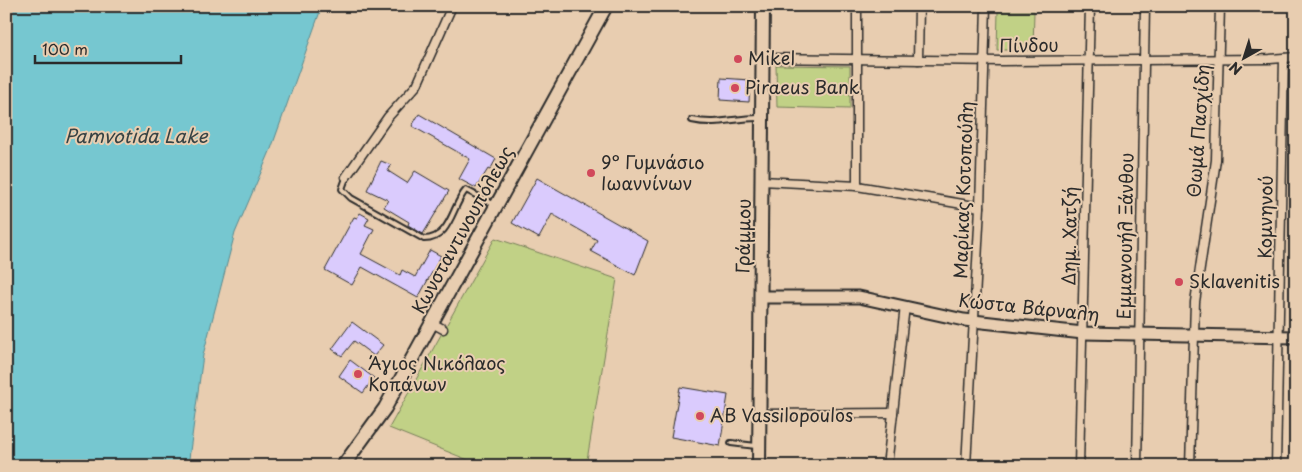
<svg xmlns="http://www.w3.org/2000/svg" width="1302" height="472" font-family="'Playpen Sans',sans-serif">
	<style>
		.green { fill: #c1d186; stroke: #767e58 }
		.water { fill: #76c7d0; stroke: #58898e }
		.building { fill: #dacbfd; stroke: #2b2b2b }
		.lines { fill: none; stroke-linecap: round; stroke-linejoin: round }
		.lane-casing { stroke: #2b2b2b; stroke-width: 8 }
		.street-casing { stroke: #2b2b2b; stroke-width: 11 }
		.secondary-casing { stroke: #2b2b2b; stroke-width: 15 }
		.primary-casing { stroke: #2b2b2b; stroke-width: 16 }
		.lane { stroke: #e8cdb0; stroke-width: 4 }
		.street { stroke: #e8cdb0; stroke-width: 8 }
		.secondary { stroke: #e8cdb0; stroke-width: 11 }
		.primary { stroke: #e8cdb0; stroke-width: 12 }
		.poi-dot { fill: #d1495b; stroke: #e8cdb0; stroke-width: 2 }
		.labels { text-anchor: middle; stroke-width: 4; stroke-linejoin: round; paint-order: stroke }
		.street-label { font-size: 18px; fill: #2b2b2b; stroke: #e8cdb0 }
		.poi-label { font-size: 18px; fill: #2b2b2b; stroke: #e8cdb0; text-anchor: start }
		.water-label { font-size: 19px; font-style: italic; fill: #364244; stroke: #e8cdb0 }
	</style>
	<rect width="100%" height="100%" fill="#e8cdb0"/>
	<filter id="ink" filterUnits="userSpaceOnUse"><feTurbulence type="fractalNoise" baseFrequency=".02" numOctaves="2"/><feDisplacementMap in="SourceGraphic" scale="10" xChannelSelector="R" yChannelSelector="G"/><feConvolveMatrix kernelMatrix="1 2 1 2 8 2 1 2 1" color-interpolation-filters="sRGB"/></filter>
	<g filter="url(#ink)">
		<g class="green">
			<polygon points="998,11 1034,11 1033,50 997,50"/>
			<polygon points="776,65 850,66 850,109 777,107"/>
			<polygon points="495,238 617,279 586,466 483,466 389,428"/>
		</g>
		<polygon class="water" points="6,6 322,6 271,149 235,233 203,355 188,466 6,466"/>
		<g class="building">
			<polygon points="721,78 750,80 749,102 720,100"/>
			<polygon points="419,114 496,159 490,170 488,169 476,188 459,179 470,159 412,126"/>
			<polygon points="381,161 391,165 388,171 407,183 415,171 449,191 423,234 408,225 409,222 384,207 388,200 367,190"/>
			<polygon points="537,178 648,241 635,275 591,251 597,240 552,214 539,238 512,223"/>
			<polygon points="360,213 369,218 365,225 374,229 361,254 400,275 402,270 415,277 430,250 441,256 418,298 362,267 352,285 325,270 354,217 357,218"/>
			<polygon points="352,322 383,345 374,356 354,341 342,356 332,349"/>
			<polygon points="350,360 374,378 363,393 339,376"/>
			<polygon points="680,387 728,395 720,446 671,437"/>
		</g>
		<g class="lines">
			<g class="lane-casing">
				<g id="lane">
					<path d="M 692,120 C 718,126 736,117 761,118"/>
					<path d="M 346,178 L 342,189 L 351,198 L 424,239 C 451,239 452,205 466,190 L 495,205"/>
					<polyline points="731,443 756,446"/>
				</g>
			</g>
			<g class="street-casing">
				<g id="street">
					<polyline points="763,58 1002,61 1270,59 1296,57"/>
					<polyline points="918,60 919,6"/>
					<polyline points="346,177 388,117 417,85 452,6"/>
					<polyline points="762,181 857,186 980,207"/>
					<polyline points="857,186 857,6"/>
					<polyline points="432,323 443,329"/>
					<polyline points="760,414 893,413"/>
					<polyline points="602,465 607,466"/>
					<polyline points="887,466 905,306"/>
					<polyline points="966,466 980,207 986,6"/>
					<polyline points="1079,466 1090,6"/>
					<polyline points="1137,466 1145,6"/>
					<polyline points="1190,466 1195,302 1216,160 1220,6"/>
					<polyline points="1276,466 1284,58"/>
				</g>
			</g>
			<g class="secondary-casing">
				<polyline id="secondary" points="761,297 859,297 964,320 1083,333 1296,337"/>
			</g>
			<g class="primary-casing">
				<g id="primary">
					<polyline points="343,466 385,408 606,6"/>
					<polyline points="759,466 763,6"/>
				</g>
			</g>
			<use href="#lane" class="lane"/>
			<use href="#street" class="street"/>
			<use href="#secondary" class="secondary"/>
			<use href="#primary" class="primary"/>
		</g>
	</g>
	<g class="poi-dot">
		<circle cx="738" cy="59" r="5"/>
		<circle cx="735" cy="88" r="5"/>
		<circle cx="591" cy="173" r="5"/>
		<circle cx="1179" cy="282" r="5"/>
		<circle cx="358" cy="374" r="5"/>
		<circle cx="700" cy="416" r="5"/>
	</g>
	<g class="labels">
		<g class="street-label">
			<text transform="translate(1029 46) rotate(-1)" y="6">Πίνδου</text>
			<text transform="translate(1199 131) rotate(-86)" y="6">Θωμά Πασχίδη</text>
			<text transform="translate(964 190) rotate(-88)" y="6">Μαρίκας Κοτοπούλη</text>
			<text transform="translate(1266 217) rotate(-89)" y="6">Κομνηνού</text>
			<text transform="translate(463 230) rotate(-61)" y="6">Κωνσταντινουπόλεως</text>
			<text transform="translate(744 236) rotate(-89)" y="6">Γράμμου</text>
			<text transform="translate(1070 236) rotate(-89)" y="6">Δημ. Χατζή</text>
			<text transform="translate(1126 236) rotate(-89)" y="6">Εμμανουήλ Ξάνθου</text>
			<text transform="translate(1029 308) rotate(6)" y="6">Κώστα Βάρναλη</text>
		</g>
		<g class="poi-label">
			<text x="748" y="65">Mikel</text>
			<text x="745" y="94">Piraeus Bank</text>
			<text x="601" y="169">9° Γυμνάσιο<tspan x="601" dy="21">Ιωαννίνων</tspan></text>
			<text x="1189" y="288">Sklavenitis</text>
			<text x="368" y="370">Άγιος Νικόλαος<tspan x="368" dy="21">Κοπάνων</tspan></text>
			<text x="710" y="422">AB Vassilopoulos</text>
		</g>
		<g class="water-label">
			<text x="136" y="143">Pamvotida Lake</text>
		</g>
	</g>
	<rect width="1302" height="472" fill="none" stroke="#e8cdb0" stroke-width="25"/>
	<rect x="12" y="12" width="1277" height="447" fill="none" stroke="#2b2b2b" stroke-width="2" filter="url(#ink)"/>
	<g transform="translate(1244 58) rotate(219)" stroke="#e8cdb0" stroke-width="4" paint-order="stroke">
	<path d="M0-4L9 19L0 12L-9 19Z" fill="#2b2b2b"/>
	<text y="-8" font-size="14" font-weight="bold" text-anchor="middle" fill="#2b2b2b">N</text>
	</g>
	<path d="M35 55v8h146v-8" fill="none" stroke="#2b2b2b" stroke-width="2.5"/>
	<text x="42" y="55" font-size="15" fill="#2b2b2b" stroke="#e8cdb0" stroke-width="4" paint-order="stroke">100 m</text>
</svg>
